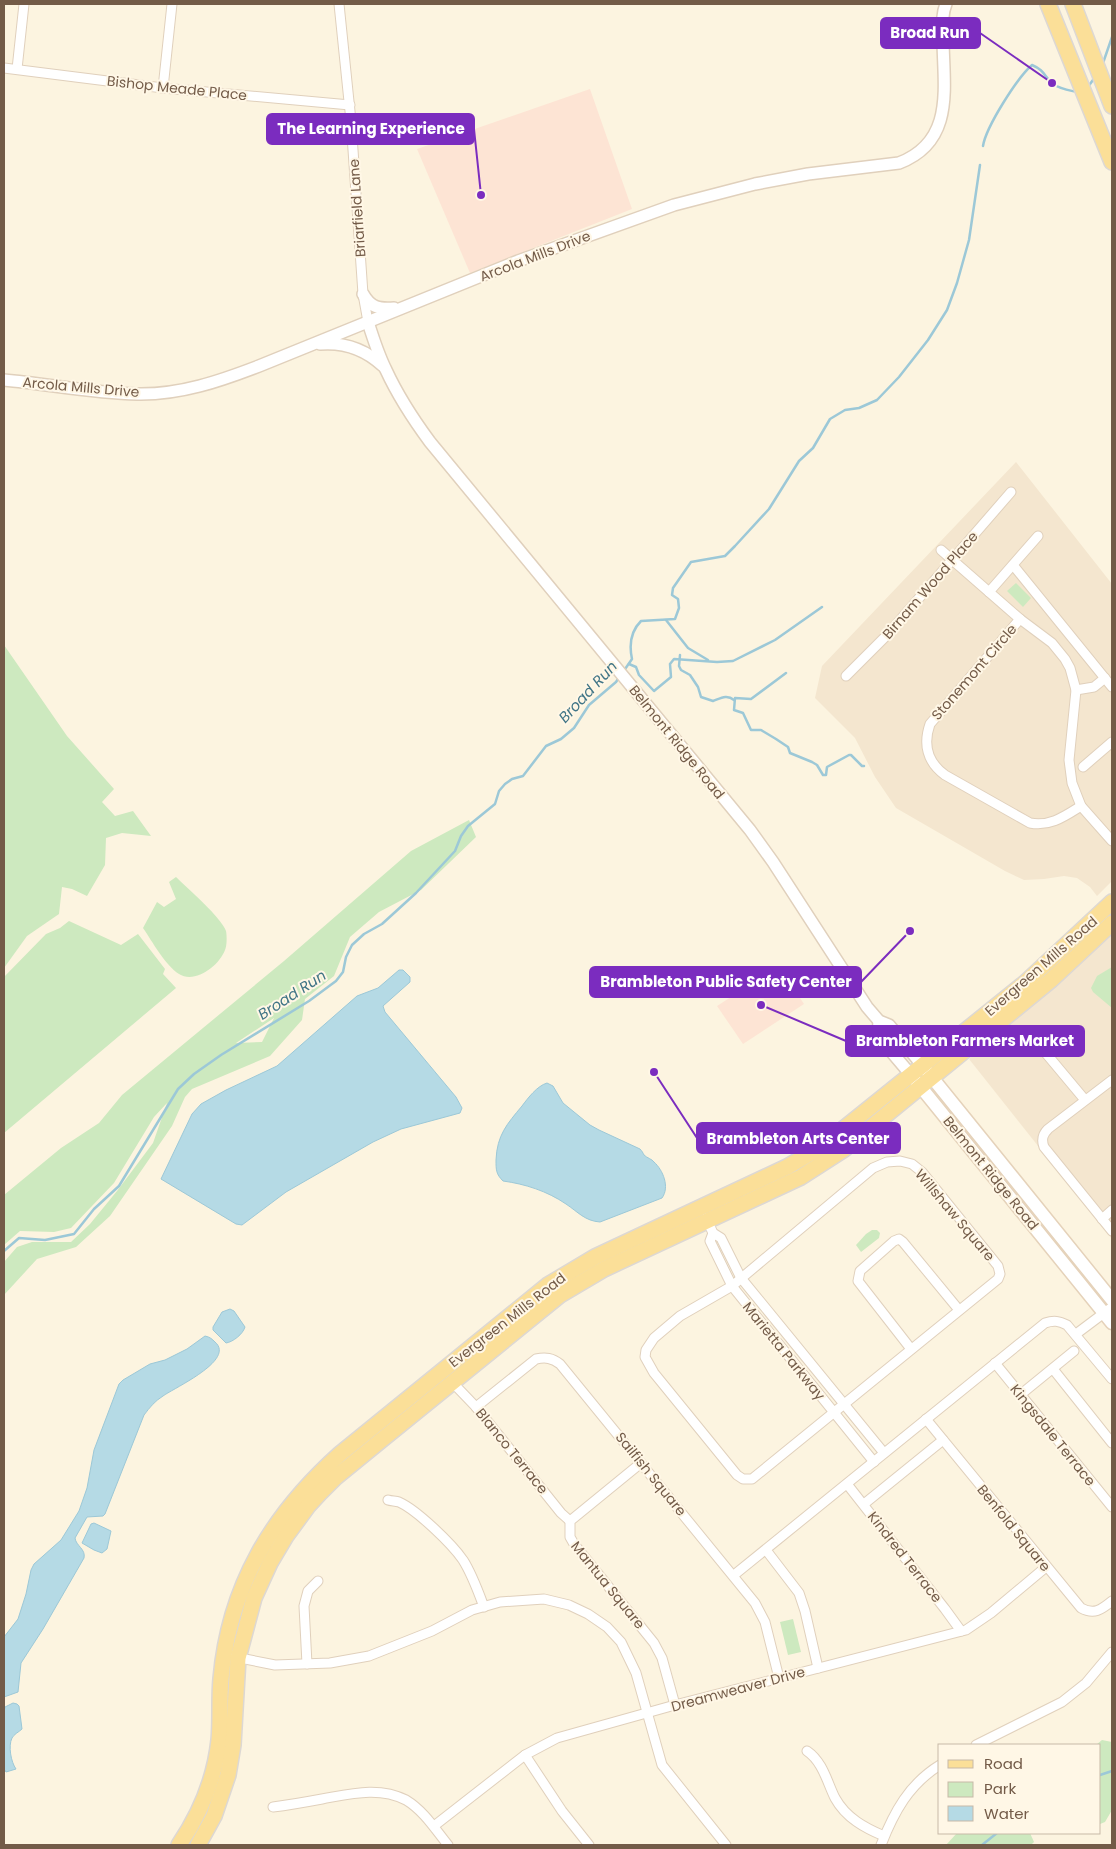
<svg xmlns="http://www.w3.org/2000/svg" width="1116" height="1849" font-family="Poppins,sans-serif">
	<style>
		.residential { fill: #f4e6cf }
		.commercial { fill: #fde4d4 }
		.green { fill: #cde9bf; fill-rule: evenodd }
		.water { fill: #b5dae5; stroke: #9cc8d7 }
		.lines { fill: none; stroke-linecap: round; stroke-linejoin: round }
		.stream { stroke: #9cc8d7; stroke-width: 2.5 }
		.minor-casing { stroke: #e0d0bc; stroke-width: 11 }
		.tertiary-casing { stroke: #e0d0bc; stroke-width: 14 }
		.secondary-casing { stroke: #e5d2ba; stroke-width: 15 }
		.primary-casing { stroke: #ddd8d3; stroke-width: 18 }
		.minor { stroke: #fff; stroke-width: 9 }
		.tertiary { stroke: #fff; stroke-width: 11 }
		.secondary { stroke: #fff; stroke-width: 12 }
		.primary { stroke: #fbdf98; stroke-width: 15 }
		.labels { text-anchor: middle; stroke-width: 4; stroke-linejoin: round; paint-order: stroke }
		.street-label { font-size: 14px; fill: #735b48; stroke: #fff7e6 }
		.water-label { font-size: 15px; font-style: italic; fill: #417586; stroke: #fff7e6 }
		.leader { fill: none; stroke: #7b2cbf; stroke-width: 2 }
		.callout-dot { fill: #7b2cbf; stroke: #fff7e6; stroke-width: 2 }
		.callout { fill: #7b2cbf; stroke: #7b2cbf; stroke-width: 2 }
		.callout-label { font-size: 15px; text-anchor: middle; font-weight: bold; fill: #fff }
	</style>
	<rect width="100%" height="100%" fill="#fcf4e0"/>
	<g class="residential">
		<polygon points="1016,462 1112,584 1112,881 1097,896 1090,887 1077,878 1064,876 1044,879 1024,880 1005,871 896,808 875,777 855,738 815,698 822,666"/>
		<polygon points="1112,935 1112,1239 969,1059"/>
	</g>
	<g class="commercial">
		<polygon points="590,89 632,209 470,273 417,149"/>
		<polygon points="779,966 804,1004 743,1044 717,1006"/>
	</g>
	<g class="green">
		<polygon points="1016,583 1031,598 1023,607 1007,591"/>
		<polygon points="4,645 67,736 114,789 102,802 115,816 133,811 151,836 122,833 106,838 105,865 87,896 72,889 62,887 59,914 27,936 4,968"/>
		<path d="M 469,820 L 476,837 L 421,890 L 379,912 L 350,937 L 334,976 L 305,999 L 302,1020 L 270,1056 L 192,1089 L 185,1097 L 172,1126 L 110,1216 L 76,1247 L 37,1259 L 4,1295 L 4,1262 L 17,1247 L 32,1242 L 71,1242 L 90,1224 L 117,1191 L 153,1143 L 167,1103 L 154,1117 L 114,1183 L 71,1228 L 54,1232 L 20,1231 L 4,1245 L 4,1195 L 61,1148 L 99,1123 L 122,1095 L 284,961 L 411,851 ZM 274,1018 L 262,1042 L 236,1043 Z"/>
		<path d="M 176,877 C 187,888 222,918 226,931 C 227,936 227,946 225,950 C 219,966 195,984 179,974 C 165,965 152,941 143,928 L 157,902 L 164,907 L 176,899 L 169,882 Z"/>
		<polygon points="69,921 121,945 138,934 165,969 163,974 176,988 4,1133 4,977 46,934 60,928"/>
		<polygon points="1112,967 1112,1008 1093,992 1091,988 1097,976"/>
		<polygon points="872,1230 877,1230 880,1233 879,1238 861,1252 856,1245 866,1234"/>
		<polygon points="793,1619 801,1652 788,1655 780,1622"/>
		<polygon points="1102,1740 1112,1742 1112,1810 1105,1822 1100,1824 1100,1745 1096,1745"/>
		<polygon points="957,1833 1030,1833 1034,1842 1031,1845 946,1845"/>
	</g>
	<g class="water">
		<polygon points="399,970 403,970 410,977 410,982 383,1006 385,1012 456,1097 462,1108 460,1113 401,1129 373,1142 286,1192 242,1225 236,1224 161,1179 192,1114 201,1104 226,1090 277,1066 357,996 378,988"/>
		<path d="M 547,1083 L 553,1086 L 563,1103 L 590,1125 L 599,1130 L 640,1149 C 642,1151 643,1153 644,1155 C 647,1158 652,1159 654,1162 C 663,1170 670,1187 662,1198 L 600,1222 C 585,1221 578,1212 566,1204 C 547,1191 525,1184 503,1181 C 496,1174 496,1170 496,1160 C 497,1135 507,1124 522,1106 C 528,1098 537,1086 547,1083 Z"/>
		<path d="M 230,1309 L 234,1311 L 245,1327 C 243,1334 233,1342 226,1343 L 213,1330 L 213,1327 L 222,1312 Z"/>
		<path d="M 205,1336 C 210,1337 212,1339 215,1342 C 236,1360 174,1388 163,1396 C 155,1401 150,1407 144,1415 L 105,1514 L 103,1516 L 87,1517 L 75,1538 C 76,1546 86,1549 84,1558 L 43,1629 L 21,1663 L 18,1692 L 4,1697 L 4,1637 L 18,1619 L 26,1594 L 31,1570 L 34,1564 L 61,1540 L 79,1511 L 87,1488 L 94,1450 L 119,1384 L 123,1380 L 150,1364 L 165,1360 L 187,1349 Z"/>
		<polygon points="94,1523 111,1531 107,1549 102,1553 94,1550 82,1543 91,1524"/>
		<path d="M 13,1703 L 17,1704 L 19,1706 L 22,1729 C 19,1732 14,1734 12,1738 C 8,1746 11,1762 16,1769 L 6,1772 L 4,1769 L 4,1712 L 5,1707 Z"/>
	</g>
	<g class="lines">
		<g class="stream">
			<polyline points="1102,66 1112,37"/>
			<polyline points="1088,87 1095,77"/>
			<path d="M 983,146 C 986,127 1017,78 1032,65 C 1046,71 1043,76 1053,84 C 1060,89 1068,90 1077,92"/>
			<polyline points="666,620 688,648 708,660"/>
			<path d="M 680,655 L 679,666 L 681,670 L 690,675 L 698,687 L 701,697 L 713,701 C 721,698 727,694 734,700"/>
			<polyline points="629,664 636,667 639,675 654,691 671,677 670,664 674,659 717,662 733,661 775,640 822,607"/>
			<path d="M 623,672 L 632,659 C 629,645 631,631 641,621 L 675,619 L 679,608 L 678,599 L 672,595 L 673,588 L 691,562 L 725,556 L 735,546 L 769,509 L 799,461 L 813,448 L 830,419 L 845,410 L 859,408 L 877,400 L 899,377 L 928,340 L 947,310 L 957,283 L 969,240 L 980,165"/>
			<polyline points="786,673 751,699 735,698 734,710 743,713 751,730 761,730 776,739 788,747 790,753 812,762 817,765 823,775 826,775 827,767 849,755 851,755 862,766 864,766"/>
			<polyline points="4,1251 19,1238 45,1240 74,1234 94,1209 119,1186 178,1089 194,1074 221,1055 309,1001 336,981 343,972 346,957 352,945 364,934 382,924 416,893 455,851 461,836 468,826 495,804 499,791 505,784 512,779 523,776 546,746 561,739 574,728 589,705 616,682 620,676"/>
			<polyline points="1100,1775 1112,1771"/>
			<polyline points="982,1845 997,1833"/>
		</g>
		<g class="minor-casing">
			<g id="minor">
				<polyline points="339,4 351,121 363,294 368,322"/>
				<polyline points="4,68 163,88 350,105"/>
				<polyline points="17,69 24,4"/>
				<polyline points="163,88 172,4"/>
				<polyline points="941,550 1020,619 1052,643 1065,659 1070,668 1076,690 1069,760 1072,783 1081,806 1112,841"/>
				<polyline points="1013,565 1112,687"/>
				<polyline points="989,592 1038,536"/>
				<path d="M 1020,619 L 930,724 C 923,744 927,762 945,775 L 1030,823 C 1050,827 1065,816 1081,806"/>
				<polyline points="846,676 887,635 1011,492"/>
				<polyline points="1076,690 1094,687 1105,678"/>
				<polyline points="1083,767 1112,742"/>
				<polyline points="1034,1039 1085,1100"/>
				<path d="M 1112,1080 L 1048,1129 C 1043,1134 1041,1139 1044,1147 L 1112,1231"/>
				<polygon points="900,1161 912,1164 922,1172 998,1266 1000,1274 998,1279 752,1479 743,1479 737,1475 654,1373 645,1357 646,1350 654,1338 680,1316 732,1286 873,1168 887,1162"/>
				<polyline points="706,1218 713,1233 721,1238 741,1278 884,1453"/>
				<polyline points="1102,1219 1112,1210"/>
				<polyline points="713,1233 710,1241 732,1286 874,1462"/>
				<polyline points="1076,1334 1112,1307"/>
				<polyline points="911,1349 858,1281 860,1271 894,1241 899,1239 903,1242 959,1310"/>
				<polyline points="995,1363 1112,1507"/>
				<polyline points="1053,1369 1112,1443"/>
				<polyline points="452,1382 476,1407 561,1513 570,1521"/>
				<polyline points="1020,1395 1074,1351"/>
				<path d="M 476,1407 L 536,1359 C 546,1357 552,1358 560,1364 L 755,1603 L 765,1622 L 779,1678"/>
				<path d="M 926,1419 L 1081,1608 C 1094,1615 1101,1610 1112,1601"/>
				<polyline points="641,1463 570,1521 570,1537 574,1544 654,1643 662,1658 675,1705"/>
				<polyline points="847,1484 945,1609 961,1631"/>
				<path d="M 388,1500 C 391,1501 396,1501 399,1502 C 417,1510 452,1544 463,1560 C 472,1574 478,1591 484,1607"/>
				<polyline points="864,1504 943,1440"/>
				<polyline points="766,1550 799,1593 805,1611 818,1668"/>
				<path d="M 734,1575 L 1045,1323 C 1054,1320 1059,1321 1067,1325 L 1112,1379"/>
				<polyline points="235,1657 275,1665 330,1663 369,1656 432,1631 472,1610 500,1602 544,1599 569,1605 588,1614 607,1627 621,1642 636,1673 662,1765 726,1845"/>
				<polyline points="307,1664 304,1606 308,1591 318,1581"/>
				<polyline points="976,1745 1062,1702 1086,1683 1112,1652"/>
				<path d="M 807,1751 C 823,1762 827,1782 835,1798 C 846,1818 865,1828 884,1836"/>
				<polyline points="525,1755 562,1811 589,1845"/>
				<path d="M 273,1807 C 289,1805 306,1802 322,1799 C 350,1794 379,1786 406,1800 C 424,1811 435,1829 448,1845"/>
				<polyline points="434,1826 525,1755 557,1738 675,1705 966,1630 991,1613 1046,1567"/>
				<path d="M 881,1845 C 894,1812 909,1784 940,1765"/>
			</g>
		</g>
		<g class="tertiary-casing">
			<g id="tertiary">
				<path d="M 363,294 C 371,308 379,309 394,308"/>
				<path d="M 368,322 C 373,338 378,354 386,370 C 398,396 413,419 430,442 L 750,830 L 773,862 L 867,1007 L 879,1021 L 889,1025 L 923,1066"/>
				<path d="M 320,344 C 344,342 365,349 383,366"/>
				<path d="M 4,380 C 48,384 92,393 137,394 C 180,395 220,381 259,366 L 518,261 L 674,205 L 755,184 L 808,174 L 899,163 C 954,142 944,90 943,42 C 943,28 941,16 946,4"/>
				<polyline points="879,1021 878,1036 911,1075"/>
			</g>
		</g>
		<g class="secondary-casing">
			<g id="secondary">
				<polyline points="926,1070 1112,1300"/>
				<polyline points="911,1075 1112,1323"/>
			</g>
		</g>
		<g class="primary-casing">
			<g id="primary">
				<polyline points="1048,4 1112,162"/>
				<polyline points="1073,4 1112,106"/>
				<path d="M 179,1845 C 200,1814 215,1778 219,1740 C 221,1720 219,1699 221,1679 C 229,1586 272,1515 340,1454 L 548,1285 L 595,1257 L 787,1167 L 821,1147 L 1025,983 L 1112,902"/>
				<polyline points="198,1845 214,1816 228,1775 233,1745 238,1658 254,1598 270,1563 286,1536 308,1506 320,1493 336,1477 385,1437 560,1295 604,1269 801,1177 843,1150 1051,980 1112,923"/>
			</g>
		</g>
		<use href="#minor" class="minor"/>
		<use href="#tertiary" class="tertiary"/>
		<use href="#secondary" class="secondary"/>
		<use href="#primary" class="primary"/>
	</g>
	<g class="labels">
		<g class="street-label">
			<text transform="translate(177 88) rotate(6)" y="5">Bishop Meade Place</text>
			<text transform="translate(357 208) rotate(-94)" y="5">Briarfield Lane</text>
			<text transform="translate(535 256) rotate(-21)" y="5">Arcola Mills Drive</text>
			<text transform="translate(81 387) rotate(5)" y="5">Arcola Mills Drive</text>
			<text transform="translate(930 585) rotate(-49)" y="5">Birnam Wood Place</text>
			<text transform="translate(974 672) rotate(-49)" y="5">Stonemont Circle</text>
			<text transform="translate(677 742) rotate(51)" y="5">Belmont Ridge Road</text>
			<text transform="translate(1041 966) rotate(-41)" y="5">Evergreen Mills Road</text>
			<text transform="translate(991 1173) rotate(51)" y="5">Belmont Ridge Road</text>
			<text transform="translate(955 1215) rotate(50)" y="5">Willshaw Square</text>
			<text transform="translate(507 1320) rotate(-38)" y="5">Evergreen Mills Road</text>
			<text transform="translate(784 1351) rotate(51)" y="5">Marietta Parkway</text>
			<text transform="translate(1053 1435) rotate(51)" y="5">Kingsdale Terrace</text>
			<text transform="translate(512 1451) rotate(51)" y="5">Blanco Terrace</text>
			<text transform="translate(651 1474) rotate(51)" y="5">Sailfish Square</text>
			<text transform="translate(1014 1528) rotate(51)" y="5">Benfold Square</text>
			<text transform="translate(905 1557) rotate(52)" y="5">Kindred Terrace</text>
			<text transform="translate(608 1585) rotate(51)" y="5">Mantua Square</text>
			<text transform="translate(738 1689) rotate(-15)" y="5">Dreamweaver Drive</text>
		</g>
		<g class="water-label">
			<text transform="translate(588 692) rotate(-47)" y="5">Broad Run</text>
			<text transform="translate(292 995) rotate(-33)" y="5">Broad Run</text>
		</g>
	</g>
	<path class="leader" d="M1052 83L980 33M481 195L474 129M910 931L861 982M761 1005L846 1041M654 1072L697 1138"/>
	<g class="callout-dot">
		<circle cx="1052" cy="83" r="5"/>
		<circle cx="481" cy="195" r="5"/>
		<circle cx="910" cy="931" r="5"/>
		<circle cx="761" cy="1005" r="5"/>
		<circle cx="654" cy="1072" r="5"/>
	</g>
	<g class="callout">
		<rect x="881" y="18" width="99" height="30" rx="5"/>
		<rect x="267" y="114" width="207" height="30" rx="5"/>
		<rect x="590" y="967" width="271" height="30" rx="5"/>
		<rect x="846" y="1026" width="238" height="30" rx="5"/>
		<rect x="697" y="1123" width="203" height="30" rx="5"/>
	</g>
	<g class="callout-label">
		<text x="930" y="38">Broad Run</text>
		<text x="371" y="134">The Learning Experience</text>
		<text x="726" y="987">Brambleton Public Safety Center</text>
		<text x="965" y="1046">Brambleton Farmers Market</text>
		<text x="798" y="1144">Brambleton Arts Center</text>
	</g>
	<rect width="1116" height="1849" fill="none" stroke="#735b48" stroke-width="10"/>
	<rect x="938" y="1744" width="162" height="90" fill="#fff7e6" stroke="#c7b9a7"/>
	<rect x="948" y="1760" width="25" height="8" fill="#fbdf98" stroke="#c7b9a7"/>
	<text x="984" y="1769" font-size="15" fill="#735b48">Road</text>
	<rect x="948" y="1782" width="25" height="15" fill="#cde9bf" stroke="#c7b9a7"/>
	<text x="984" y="1794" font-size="15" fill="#735b48">Park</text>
	<rect x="948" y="1806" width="25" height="15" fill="#b5dae5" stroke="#c7b9a7"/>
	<text x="984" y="1819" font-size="15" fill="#735b48">Water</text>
</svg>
